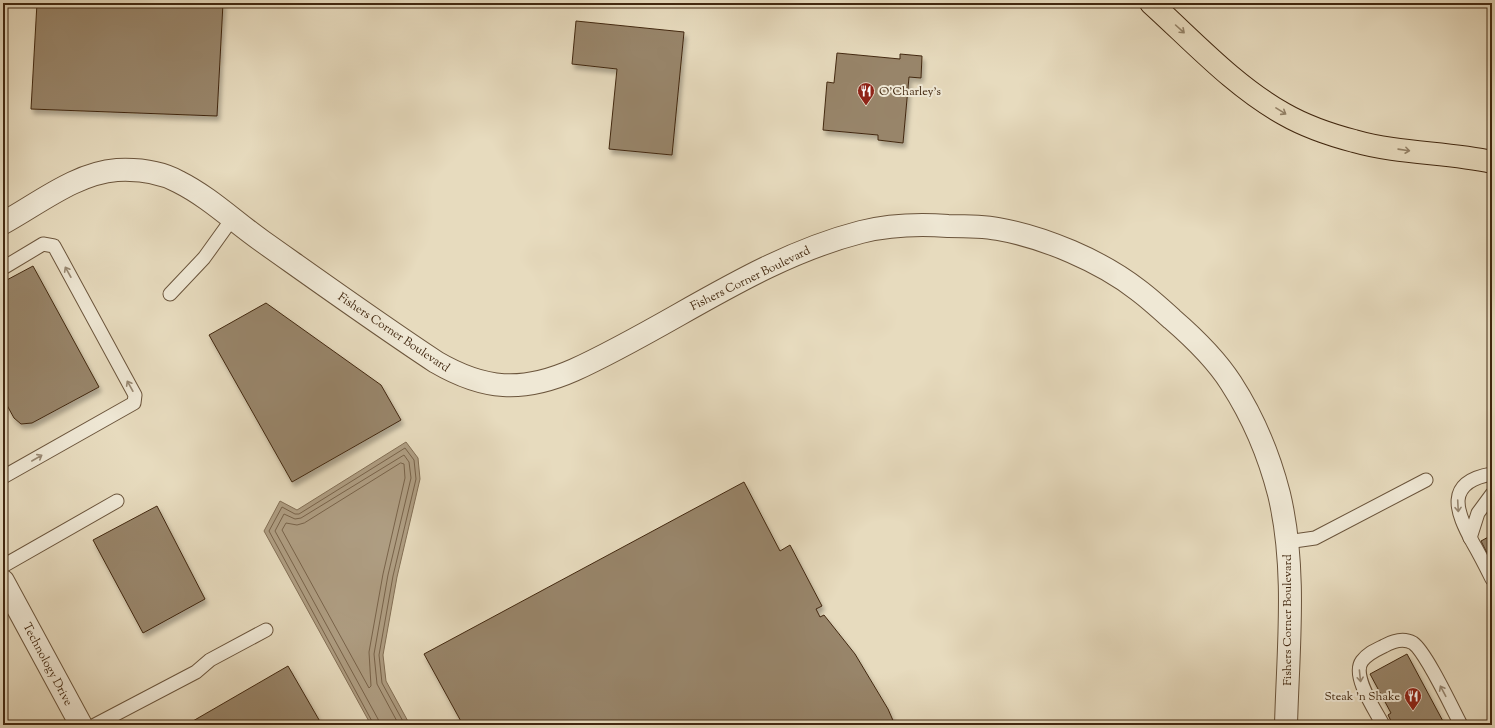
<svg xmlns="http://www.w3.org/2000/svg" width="1495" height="728" font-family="'Sorts Mill Goudy',serif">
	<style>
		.water { fill: #af9e83; stroke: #836f55 }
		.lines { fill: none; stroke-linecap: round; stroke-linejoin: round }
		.shore { stroke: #78634a; stroke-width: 1 }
		.building { fill: #98856a; stroke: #422810; filter: url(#shadow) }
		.lane-casing { stroke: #6b553c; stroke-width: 15 }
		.street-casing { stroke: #6b553c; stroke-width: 24 }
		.highway-casing { stroke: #422810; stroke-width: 24 }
		.lane { stroke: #efe8d5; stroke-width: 13 }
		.street { stroke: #efe8d5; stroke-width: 22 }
		.highway { stroke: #e7dbbe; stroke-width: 22 }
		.oneway { stroke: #948267 }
		.oneway2 { stroke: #988872 }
		.labels { text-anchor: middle; stroke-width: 4; stroke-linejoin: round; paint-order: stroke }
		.poi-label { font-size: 12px; fill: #422810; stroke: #efe8d5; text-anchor: start }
		.street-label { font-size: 12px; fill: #422810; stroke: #efe8d5 }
	</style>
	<defs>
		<filter id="shadow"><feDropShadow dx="2.5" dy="4.5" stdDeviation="2" flood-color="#0004"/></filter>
	</defs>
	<rect width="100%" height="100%" fill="#e7dbbe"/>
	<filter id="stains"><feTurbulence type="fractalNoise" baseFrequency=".005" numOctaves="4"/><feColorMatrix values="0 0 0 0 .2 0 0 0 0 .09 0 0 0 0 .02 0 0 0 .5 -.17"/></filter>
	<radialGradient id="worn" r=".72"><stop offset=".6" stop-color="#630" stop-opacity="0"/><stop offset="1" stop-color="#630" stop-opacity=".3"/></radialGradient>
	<polygon class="water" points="406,442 418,458 420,479 397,577 383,655 386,681 410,725 371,725 264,531 280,501 297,510"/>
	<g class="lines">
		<g class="shore">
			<polygon points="401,463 404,464 405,478 383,574 369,652 371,686 369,688 282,530 286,523 297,525 304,523"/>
			<polyline points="374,725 269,531 282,507 295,514 299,514 405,448 414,460 416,479 393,576 379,655 382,683 405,725"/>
			<polyline points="380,725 378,719 275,531 284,514 295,519 301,518 404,455 409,462 411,478 388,575 374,654 377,684 399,725"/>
		</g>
	</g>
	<g class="building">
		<polygon points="37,3 223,3 217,116 31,109"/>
		<polygon points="576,21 684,32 672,155 609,149 617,69 572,64"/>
		<polygon points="837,53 900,59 900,54 922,56 921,78 909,77 903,143 878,140 878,135 823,130 827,82 834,83"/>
		<polygon points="33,266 99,387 32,423 21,424 14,418 3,398 3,282"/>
		<polygon points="266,303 381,385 401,420 292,482 209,335"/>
		<polygon points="744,482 780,551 790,545 822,606 816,609 820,617 824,615 855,654 888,709 895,725 463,725 424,654"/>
		<polygon points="157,506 205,599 143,633 93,540"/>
		<polygon points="1492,535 1492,563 1481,541"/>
		<polygon points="1407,654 1445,725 1393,725 1388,715 1391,713 1370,674"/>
		<polygon points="288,666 322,725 186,725"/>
	</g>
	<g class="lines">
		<g class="lane-casing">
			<g id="lane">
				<polyline points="3,268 43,244 54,246 135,395 134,403 3,477"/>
				<polyline points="170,294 204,258 232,219"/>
				<path d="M 1492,474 C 1444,482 1456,512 1473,543 C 1480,555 1486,567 1492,579"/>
				<polyline points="1470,538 1478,513 1492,494"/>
				<polyline points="1287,542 1315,538 1426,480"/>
				<polyline points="3,566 117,501"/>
				<polyline points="95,725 196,672 210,660 266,630"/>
				<path d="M 1383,725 C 1376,711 1351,676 1362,661 C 1368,653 1376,650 1384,646 C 1393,641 1404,638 1413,643 C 1426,652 1452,708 1461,725"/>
			</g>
		</g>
		<g class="street-casing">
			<g id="street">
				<path d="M 3,223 C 38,204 76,173 117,170 C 138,169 161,172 179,182 C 209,197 235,222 262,241 C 320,282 377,323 436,362 C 484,390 522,393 574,370 C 671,326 756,259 861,232 C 889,225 920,224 948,226 C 965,226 982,226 998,229 C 1044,237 1101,261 1138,290 C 1150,299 1161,309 1172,319 C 1194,338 1215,358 1231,383 C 1253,417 1269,455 1279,494 C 1297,569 1288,649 1286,725"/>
				<polyline points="3,581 81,725"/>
			</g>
		</g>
		<g class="highway-casing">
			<path id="highway" d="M 1151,3 C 1193,41 1234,86 1284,114 C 1305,126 1331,135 1354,141 C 1399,154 1447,152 1492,162"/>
		</g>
		<use href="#lane" class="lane"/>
		<use href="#street" class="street"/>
		<use href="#highway" class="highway"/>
	</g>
	<defs><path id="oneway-shaft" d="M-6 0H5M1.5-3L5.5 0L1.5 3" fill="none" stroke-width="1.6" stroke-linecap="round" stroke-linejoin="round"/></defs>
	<g class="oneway">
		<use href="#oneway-shaft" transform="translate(1180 29) rotate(42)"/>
		<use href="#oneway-shaft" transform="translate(1281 111) rotate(32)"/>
		<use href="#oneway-shaft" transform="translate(1404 150) rotate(8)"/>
	</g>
	<g class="oneway2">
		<use href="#oneway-shaft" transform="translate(68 272) rotate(-119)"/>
		<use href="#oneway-shaft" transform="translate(130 386) rotate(-119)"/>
		<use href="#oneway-shaft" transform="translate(37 458) rotate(-30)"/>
		<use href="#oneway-shaft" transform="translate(1458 506) rotate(87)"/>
		<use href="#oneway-shaft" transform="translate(1360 676) rotate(84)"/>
		<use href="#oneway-shaft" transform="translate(1443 691) rotate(-118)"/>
	</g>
	<defs>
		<g id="restaurant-pin" transform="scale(0.9)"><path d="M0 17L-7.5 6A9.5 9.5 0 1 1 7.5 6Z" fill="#8f2418" stroke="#efe8d5"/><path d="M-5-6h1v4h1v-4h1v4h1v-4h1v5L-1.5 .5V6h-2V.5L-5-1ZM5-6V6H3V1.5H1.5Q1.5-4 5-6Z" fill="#fff"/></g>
	</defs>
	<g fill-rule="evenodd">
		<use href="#restaurant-pin" x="866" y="91"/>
		<use href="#restaurant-pin" x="1413" y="696"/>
	</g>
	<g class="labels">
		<g class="poi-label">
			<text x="879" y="95">O'Charley's</text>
			<text x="1400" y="700" text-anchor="end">Steak 'n Shake</text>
		</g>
		<g class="street-label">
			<text transform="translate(750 278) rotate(-26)" y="4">Fishers Corner Boulevard</text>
			<text transform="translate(394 332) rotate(34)" y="4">Fishers Corner Boulevard</text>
			<text transform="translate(1287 620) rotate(-90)" y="4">Fishers Corner Boulevard</text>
			<text transform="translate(48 664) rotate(62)" y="4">Technology Drive</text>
		</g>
	</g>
	<rect width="1495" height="728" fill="none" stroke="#e7dbbe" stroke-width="16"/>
	<rect x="4" y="4" width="1487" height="720" fill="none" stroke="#422810" stroke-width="2"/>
	<rect x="8" y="8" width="1479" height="712" fill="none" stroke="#422810"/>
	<rect width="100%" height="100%" filter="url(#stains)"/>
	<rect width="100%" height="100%" fill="url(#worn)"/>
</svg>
